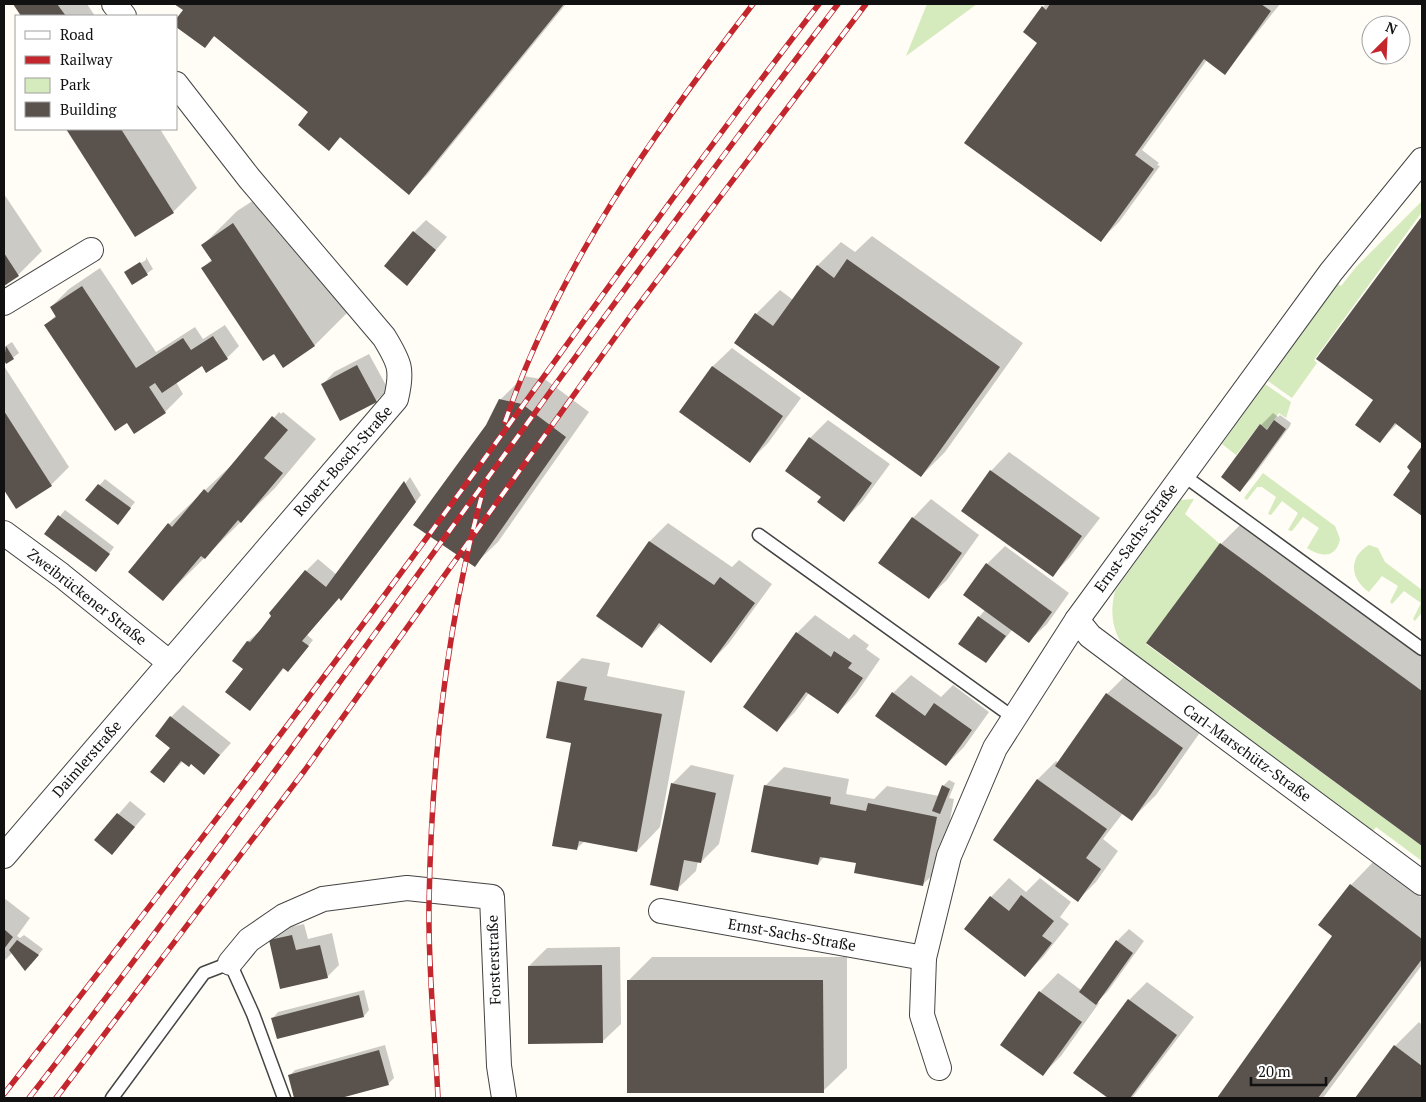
<svg xmlns="http://www.w3.org/2000/svg" width="1426" height="1102" font-family="'PT Serif',serif">
	<style>
		.green { fill: #d5ebbd }
		.shadow { fill: #0003 }
		.building { fill: #5a524d }
		.lines { fill: none; stroke-linecap: round; stroke-linejoin: round }
		.lane-casing { stroke: #444; stroke-width: 15 }
		.street-casing { stroke: #444; stroke-width: 26 }
		.lane { stroke: #fff; stroke-width: 12 }
		.street { stroke: #fff; stroke-width: 24 }
		.rail-casing { stroke: #c4262e; stroke-width: 5.5 }
		.rail { stroke: #fff; stroke-width: 4; stroke-dasharray: 11; stroke-linecap: butt }
		.labels { text-anchor: middle; stroke-width: 5; stroke-linejoin: round; paint-order: stroke }
		.street-label { font-size: 15px; fill: #111; stroke: #fff }
	</style>
	<rect width="100%" height="100%" fill="#fffdf5"/>
	<g class="green">
		<polygon points="927,4 977,4 906,56"/>
		<polygon points="1422,201 1422,212 1314,360 1317,363 1292,398 1268,381 1336,283 1341,286 1357,266"/>
		<polygon points="1265,384 1291,402 1286,418 1279,413 1267,429 1260,424 1236,455 1222,444"/>
		<path d="M 1263,473 L 1335,526 L 1340,539 C 1336,559 1321,557 1307,548 L 1319,528 L 1303,517 L 1292,531 L 1288,530 L 1298,513 L 1282,501 L 1271,515 L 1268,514 L 1276,497 L 1262,487 L 1257,487 L 1247,500 L 1244,498 Z"/>
		<path d="M 1194,499 L 1185,514 L 1220,544 L 1146,644 L 1422,846 L 1422,861 L 1376,827 L 1373,831 L 1129,654 C 1113,635 1109,615 1115,591 L 1180,500 Z"/>
		<path d="M 1369,545 L 1378,548 L 1385,562 L 1422,590 L 1422,612 L 1415,621 L 1413,619 L 1421,603 L 1404,591 L 1392,604 L 1390,602 L 1398,586 L 1382,576 L 1369,592 C 1350,579 1348,557 1369,545 Z"/>
	</g>
	<g class="shadow">
		<polygon points="15,4 87,4 95,16 23,16"/>
		<polygon points="176,4 566,4 427,175 409,193 341,137 329,149 309,111 215,36 204,46 185,10"/>
		<polygon points="1046,4 1280,4 1230,67 1207,60 1142,150 1159,163 1157,165 1160,166 1119,222 1101,240 1039,43 1043,7"/>
		<polygon points="67,129 160,129 197,188 173,212 135,236"/>
		<polygon points="268,191 348,312 315,345 274,352 203,268 212,259 203,245 237,211"/>
		<polygon points="4,194 42,251 18,275 4,284"/>
		<polygon points="1422,219 1422,442 1397,424 1380,441 1375,400 1318,359"/>
		<polygon points="426,220 447,237 407,284 414,232"/>
		<polygon points="872,236 1023,343 945,452 921,476 756,314 780,290 793,300 817,266 841,242 855,252"/>
		<polygon points="146,257 153,269 133,284 125,272 146,260"/>
		<polygon points="100,268 156,352 195,327 203,339 225,325 239,346 227,358 202,365 176,382 183,394 165,412 127,422 46,325 56,315 51,307 69,289"/>
		<polygon points="12,342 19,353 7,362 4,358 4,347"/>
		<polygon points="732,348 801,398 768,443 750,461 681,412 713,366"/>
		<polygon points="369,354 388,389 376,401 322,385 334,372"/>
		<polygon points="4,366 69,467 51,485 17,507 4,488"/>
		<polygon points="524,376 546,380 589,412 498,542 474,565 500,400"/>
		<polygon points="279,412 281,414 283,412 316,439 275,488 163,599 169,524 239,458"/>
		<polygon points="1273,413 1278,417 1280,415 1291,423 1290,426 1252,478 1240,490 1261,425"/>
		<polygon points="828,420 890,464 862,502 844,520 823,497 787,470 810,438"/>
		<polygon points="1422,448 1422,514 1394,494 1412,471 1409,467"/>
		<polygon points="1009,452 1100,518 1070,557 1052,576 962,510 991,471"/>
		<polygon points="410,477 421,495 347,593 341,599 340,597 307,635 313,640 293,665 284,668 250,710 244,668 248,641 261,630 306,571 318,559 337,575"/>
		<polygon points="105,479 135,502 118,523 87,500"/>
		<polygon points="931,499 979,535 947,580 928,598 913,518"/>
		<polygon points="65,510 114,547 101,565 46,533"/>
		<polygon points="1245,520 1422,650 1422,845 1148,643 1221,544"/>
		<polygon points="668,523 732,567 739,560 772,584 729,643 711,662 662,624 641,646 598,616 650,541"/>
		<polygon points="1005,546 1069,593 1047,624 1028,642 1012,630 986,662 979,617 985,610 987,564"/>
		<polygon points="815,615 849,639 854,634 869,645 866,649 880,659 856,694 838,713 809,693 795,712 777,730 797,633"/>
		<polygon points="582,658 610,663 607,676 685,691 660,827 637,851 585,841 576,849 572,742 558,682"/>
		<polygon points="1131,670 1206,724 1156,795 1132,819 1123,813 1103,839 1118,851 1096,882 1078,900 994,840 1038,779 1056,761 1059,763 1107,694"/>
		<polygon points="911,675 941,697 953,685 989,712 964,747 946,765 893,693"/>
		<polygon points="183,705 231,743 204,773 192,763 183,761 164,781 172,748 171,717"/>
		<polygon points="691,765 734,775 719,844 701,862 698,861 696,871 677,889 672,784"/>
		<polygon points="784,767 849,779 846,794 874,799 887,786 939,796 943,786 949,780 955,783 949,798 954,799 941,867 922,885 857,862 825,856 818,864 753,851 766,785"/>
		<polygon points="130,801 146,814 112,853 96,840"/>
		<polygon points="1374,861 1422,898 1422,965 1323,1098 1218,1098 1334,935 1351,885"/>
		<polygon points="1009,878 1026,892 1040,878 1071,902 1060,917 1069,924 1043,957 1025,975 991,897"/>
		<polygon points="4,898 30,918 17,936 20,938 24,935 43,949 31,964 13,952 4,961"/>
		<polygon points="304,924 308,939 332,933 339,965 327,977 270,941 282,929"/>
		<polygon points="1129,929 1144,941 1108,991 1097,1002 1099,1003 1061,1056 1043,1074 1040,992 1058,973 1081,990 1117,941"/>
		<polygon points="620,947 621,1024 602,1042 529,966 547,948"/>
		<polygon points="652,957 847,957 847,1068 823,1091 628,981"/>
		<polygon points="1147,982 1194,1017 1132,1098 1110,1098 1075,1073 1129,1000"/>
		<polygon points="364,990 369,1010 364,1016 273,1018 278,1012"/>
		<polygon points="1419,1022 1422,1025 1422,1098 1357,1098 1395,1046"/>
		<polygon points="385,1045 394,1078 388,1084 337,1098 295,1098 289,1076 295,1070"/>
	</g>
	<g class="building">
		<polygon points="13,4 57,4 66,16 21,16"/>
		<polygon points="174,4 564,4 409,195 340,137 329,151 298,125 308,112 214,36 205,48 176,27 176,19 183,10"/>
		<polygon points="1050,4 1261,4 1271,11 1225,75 1204,59 1135,155 1154,169 1101,242 964,143 1037,43 1023,32 1042,6 1046,10"/>
		<polygon points="66,129 121,129 174,213 135,237"/>
		<polygon points="1422,216 1422,444 1395,423 1380,443 1355,425 1373,400 1316,359"/>
		<polygon points="233,223 315,346 283,368 274,354 263,361 201,268 212,261 201,245"/>
		<polygon points="413,231 436,250 407,286 384,266"/>
		<polygon points="4,253 19,276 4,286"/>
		<polygon points="847,259 1000,367 921,477 734,343 755,313 773,326 817,265 834,278"/>
		<polygon points="140,262 148,275 132,285 124,272"/>
		<polygon points="82,286 136,368 183,338 191,350 213,336 228,359 206,373 202,366 162,393 155,383 149,387 166,413 134,434 127,423 115,431 44,325 56,317 50,307"/>
		<polygon points="6,346 14,359 6,364 4,360"/>
		<polygon points="357,365 377,402 340,421 321,384"/>
		<polygon points="712,366 783,416 750,463 679,412"/>
		<polygon points="499,399 522,404 566,437 475,567 413,525 486,425"/>
		<polygon points="4,411 52,486 16,509 4,490"/>
		<polygon points="272,416 288,430 264,458 283,473 241,523 238,520 205,559 201,556 163,601 128,572 168,523 172,527 204,489 208,493"/>
		<polygon points="1274,420 1286,429 1240,492 1221,477 1260,424 1267,430"/>
		<polygon points="809,437 872,483 844,522 817,502 821,497 785,471"/>
		<polygon points="1422,446 1422,516 1393,495 1410,471 1407,467"/>
		<polygon points="990,470 1082,536 1053,577 961,511"/>
		<polygon points="404,481 416,502 341,601 339,598 302,641 309,646 288,672 283,668 250,711 225,692 243,669 232,661 247,641 250,642 261,629 271,616 269,613 305,570 326,587"/>
		<polygon points="98,484 131,508 118,525 85,500"/>
		<polygon points="58,515 110,554 96,572 44,534"/>
		<polygon points="912,517 962,553 929,599 878,563"/>
		<polygon points="649,541 714,585 720,577 755,603 711,663 659,623 642,648 596,616"/>
		<polygon points="1220,543 1422,691 1422,846 1146,643"/>
		<polygon points="986,563 1052,612 1029,643 963,595"/>
		<polygon points="978,616 1006,636 986,663 958,644"/>
		<polygon points="796,632 831,657 834,651 852,663 848,668 863,678 838,714 806,692 777,732 743,707"/>
		<polygon points="557,681 587,687 584,700 662,714 637,852 579,841 577,850 552,846 571,743 546,738"/>
		<polygon points="892,692 925,716 934,703 972,730 946,766 875,716"/>
		<polygon points="1106,693 1183,748 1132,821 1055,766"/>
		<polygon points="170,716 220,755 204,775 191,764 189,767 181,761 164,783 150,772 170,748 155,736"/>
		<polygon points="1037,779 1107,829 1086,858 1101,869 1078,902 993,840"/>
		<polygon points="671,783 716,793 701,863 684,860 678,891 650,885"/>
		<polygon points="764,785 831,797 830,804 866,811 868,803 937,817 923,886 854,873 856,863 820,857 818,865 751,852"/>
		<polygon points="942,785 950,789 940,814 932,811"/>
		<polygon points="117,813 135,827 112,855 94,840"/>
		<polygon points="1350,884 1422,939 1422,959 1318,1098 1217,1098 1332,936 1318,925"/>
		<polygon points="1021,895 1054,921 1042,936 1052,943 1025,977 964,929 990,896 1009,911"/>
		<polygon points="4,929 13,937 4,949"/>
		<polygon points="292,935 296,950 320,945 328,978 280,989 269,940"/>
		<polygon points="17,940 39,955 25,971 9,950"/>
		<polygon points="1116,940 1133,953 1096,1005 1079,992"/>
		<polygon points="602,965 603,1043 528,1044 528,966"/>
		<polygon points="627,980 823,980 824,1093 627,1093"/>
		<polygon points="1039,991 1082,1022 1043,1076 1000,1045"/>
		<polygon points="359,995 364,1017 277,1039 271,1018"/>
		<polygon points="1128,999 1177,1035 1130,1098 1108,1098 1073,1073"/>
		<polygon points="1394,1045 1422,1066 1422,1098 1355,1098"/>
		<polygon points="379,1050 389,1085 341,1098 294,1098 288,1075"/>
	</g>
	<g class="lines">
		<g class="lane-casing">
			<g id="lane">
				<polyline points="1183,475 1422,649"/>
				<polyline points="759,535 1014,718"/>
				<polyline points="112,1098 204,973 230,963 253,1014 284,1098"/>
			</g>
		</g>
		<g class="street-casing">
			<g id="street">
				<polyline points="114,4 124,16"/>
				<polyline points="4,303 91,250"/>
				<polyline points="4,533 61,575 170,663"/>
				<polyline points="1077,620 1090,636 1114,654 1422,883"/>
				<path d="M 4,856 L 396,399 C 403,370 400,363 384,337 L 249,178 L 176,84"/>
				<polyline points="661,911 924,958 949,856 995,748 1077,620 1331,272 1422,160"/>
				<polyline points="924,958 922,1015 939,1068"/>
				<polyline points="230,963 249,940 284,916 323,899 407,888 492,897 499,1066 504,1098"/>
			</g>
		</g>
		<use href="#lane" class="lane"/>
		<use href="#street" class="street"/>
		<g class="rail-casing">
			<g id="rail">
				<path d="M 505,422 C 559,265 653,134 753,4"/>
				<path d="M 4,1094 C 140,920 275,744 406,566 C 544,379 676,188 819,4"/>
				<path d="M 29,1098 C 307,740 562,364 838,4"/>
				<polyline points="56,1098 305,770 634,311 866,4"/>
				<path d="M 438,1098 C 435,1034 428,970 429,906 C 431,766 446,626 483,491"/>
			</g>
		</g>
		<use href="#rail" class="rail"/>
	</g>
	<g class="labels">
		<g class="street-label">
			<text transform="translate(343 461) rotate(-49)" y="5">Robert-Bosch-Straße</text>
			<text transform="translate(1136 538) rotate(-54)" y="5">Ernst-Sachs-Straße</text>
			<text transform="translate(87 597) rotate(38)" y="5">Zweibrückener Straße</text>
			<text transform="translate(1247 753) rotate(36)" y="5">Carl-Marschütz-Straße</text>
			<text transform="translate(87 759) rotate(-49)" y="5">Daimlerstraße</text>
			<text transform="translate(792 935) rotate(10)" y="5">Ernst-Sachs-Straße</text>
			<text transform="translate(494 960) rotate(-92)" y="5">Forsterstraße</text>
		</g>
	</g>
	<rect width="1426" height="1102" fill="none" stroke="#111111" stroke-width="10"/>
	<rect x="15" y="15" width="162" height="115" fill="#ffffff" stroke="#a0a0a0"/>
	<rect x="25" y="31" width="25" height="8" fill="#ffffff" stroke="#a0a0a0"/>
	<text x="60" y="40" font-size="15" fill="#111111">Road</text>
	<rect x="25" y="56" width="25" height="8" fill="#c4262e" stroke="#a0a0a0"/>
	<text x="60" y="65" font-size="15" fill="#111111">Railway</text>
	<rect x="25" y="78" width="25" height="15" fill="#d5ebbd" stroke="#a0a0a0"/>
	<text x="60" y="90" font-size="15" fill="#111111">Park</text>
	<rect x="25" y="102" width="25" height="15" fill="#5a524d" stroke="#a0a0a0"/>
	<text x="60" y="115" font-size="15" fill="#111111">Building</text>
	<g transform="translate(1386 40) rotate(24)"><circle r="24" fill="#ffffff" stroke="#a0a0a0"/>
	<path d="M0-4L9 19L0 12L-9 19Z" fill="#c4262e"/>
	<text y="-8" font-size="14" font-weight="bold" text-anchor="middle" fill="#111111">N</text>
	</g>
	<path d="M1251 1077v8h75v-8" fill="none" stroke="#111111" stroke-width="2.5"/>
	<text x="1258" y="1077" font-size="15" fill="#111111" stroke="#ffffff" stroke-width="4" paint-order="stroke">20 m</text>
</svg>
